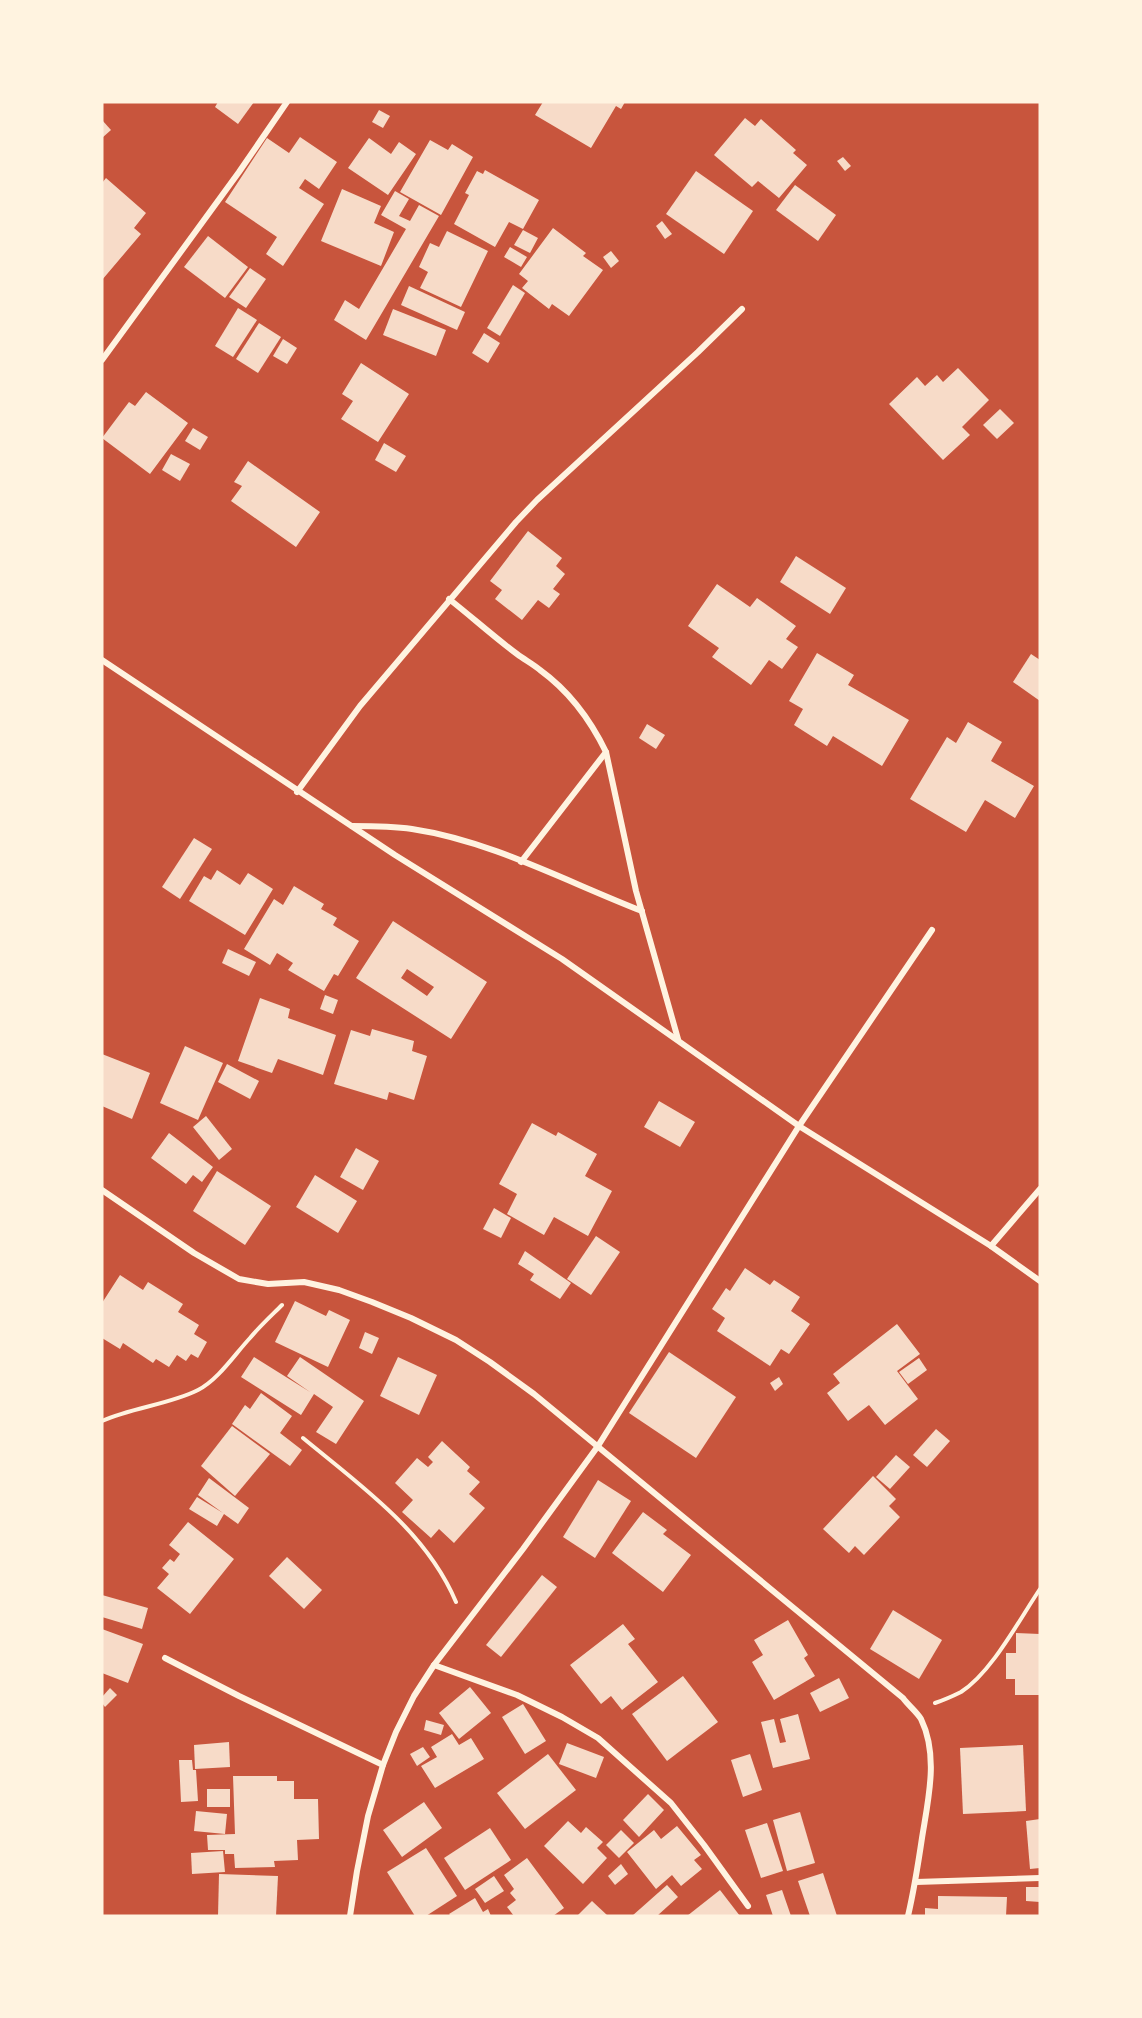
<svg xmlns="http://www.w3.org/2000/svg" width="1142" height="2018" font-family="'Source Serif 4',serif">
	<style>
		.building { fill: #f7dbc8; fill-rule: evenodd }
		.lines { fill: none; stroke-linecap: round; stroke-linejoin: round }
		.path { stroke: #fff3e0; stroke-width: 4 }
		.minor { stroke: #fff3e0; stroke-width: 6 }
	</style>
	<rect width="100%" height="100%" fill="#c8553d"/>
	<g class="building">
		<polygon points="218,102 254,102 238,124 215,107"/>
		<polygon points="543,102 625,102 621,109 616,106 591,148 535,115"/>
		<polygon points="379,110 390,116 383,128 372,122"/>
		<polygon points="745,118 755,126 761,119 796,150 793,153 807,165 779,198 758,181 752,187 714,155"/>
		<polygon points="102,120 111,130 102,138"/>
		<polygon points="300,137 337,162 319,189 305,179 299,188 324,204 283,266 266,254 277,237 225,202 267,138 289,153"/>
		<polygon points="369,138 391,154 399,142 416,154 388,195 348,168"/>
		<polygon points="430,140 448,150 452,144 473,157 441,215 400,192"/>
		<polygon points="843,157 851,166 845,171 837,161"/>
		<polygon points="485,170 539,200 523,229 509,222 495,247 454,224 469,195 465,193 477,171 483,174"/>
		<polygon points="696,171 753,211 724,254 666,214"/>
		<polygon points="106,178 146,213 134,228 141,234 102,280 102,183"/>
		<polygon points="795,185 836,215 818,241 776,210"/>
		<polygon points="342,189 381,206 374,223 394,232 381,266 321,241"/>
		<polygon points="395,191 409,199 399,216 410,221 419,205 439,216 366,340 334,320 345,300 359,309 406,229 381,215"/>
		<polygon points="662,221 672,234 665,239 656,226"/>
		<polygon points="553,228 586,253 583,256 603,270 569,316 552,304 549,309 522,288 528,281 519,274"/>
		<polygon points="523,230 538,238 530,253 514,245"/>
		<polygon points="447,231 488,251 461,307 420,288 428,272 419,267 430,243 439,247"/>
		<polygon points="208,236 248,267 225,298 184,267"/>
		<polygon points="510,247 527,257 521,267 504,257"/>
		<polygon points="611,251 619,261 611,268 603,257"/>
		<polygon points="250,268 266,279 246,308 229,297"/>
		<polygon points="513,285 525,293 500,336 487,328"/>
		<polygon points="409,286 465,312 457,330 401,305"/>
		<polygon points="238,308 257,320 233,357 215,346"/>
		<polygon points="393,309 446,330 436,356 383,335"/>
		<polygon points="259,323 281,337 258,373 236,359"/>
		<polygon points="484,333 500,343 488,363 472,353"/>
		<polygon points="283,339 297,348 287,364 273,356"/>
		<polygon points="361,363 409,394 378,442 341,419 353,401 342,394"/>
		<polygon points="958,368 989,400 962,427 970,435 943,460 889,404 917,377 925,386 937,375 943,382"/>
		<polygon points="146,392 188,423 150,474 102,438 129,402 135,406"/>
		<polygon points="1000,409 1014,423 997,439 983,425"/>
		<polygon points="193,428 208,437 200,450 185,441"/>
		<polygon points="384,443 406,456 396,472 375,460"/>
		<polygon points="171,454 190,464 180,481 162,470"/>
		<polygon points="248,461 320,512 296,547 231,501 242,486 234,482"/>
		<polygon points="528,531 562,558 556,566 565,574 553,589 560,594 549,608 538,600 522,620 495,599 502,590 490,581"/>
		<polygon points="796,556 846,588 830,614 780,582"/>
		<polygon points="717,584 750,607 757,598 796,626 786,639 798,647 782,669 769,660 751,685 712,657 719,648 688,626"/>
		<polygon points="817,653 854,675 848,685 909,720 882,766 833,736 827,746 794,725 803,709 789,701"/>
		<polygon points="1031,654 1040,660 1040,701 1013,682"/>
		<polygon points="968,722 1002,742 991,761 1034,786 1015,818 985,800 966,832 910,799 947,737 956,743"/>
		<polygon points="647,724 665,735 656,749 639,738"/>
		<polygon points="194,838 212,849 180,899 162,887"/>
		<polygon points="217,870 240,885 248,873 273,889 245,935 189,901 204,876 211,880"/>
		<polygon points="294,886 324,904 321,909 337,918 333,925 359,941 338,976 334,974 324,991 288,970 293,963 277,953 270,965 244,949 274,899 283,905"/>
		<path d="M 393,921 L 487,982 L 451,1039 L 356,978 ZM 407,969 L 434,987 L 427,996 L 401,978 Z"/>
		<polygon points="228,949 256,962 249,976 222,963"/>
		<polygon points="325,995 338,1000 333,1014 320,1009"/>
		<polygon points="260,998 290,1009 288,1018 336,1035 323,1075 278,1059 272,1073 238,1061"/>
		<polygon points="372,1029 414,1041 412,1051 427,1056 414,1100 389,1092 387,1100 334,1084 351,1030 370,1036"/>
		<polygon points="185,1046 223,1063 198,1120 160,1103"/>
		<polygon points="102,1054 150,1073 132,1119 102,1106"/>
		<polygon points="227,1064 259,1081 250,1099 218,1082"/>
		<polygon points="659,1101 695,1122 680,1147 644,1127"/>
		<polygon points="206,1116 232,1149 219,1160 193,1127"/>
		<polygon points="532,1123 556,1136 558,1132 597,1154 585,1176 612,1191 588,1236 554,1217 544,1235 507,1214 517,1194 499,1184"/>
		<polygon points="169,1133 213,1167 202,1182 193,1175 186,1184 151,1158"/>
		<polygon points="356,1148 379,1161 363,1190 340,1177"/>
		<polygon points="217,1171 271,1206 245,1245 193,1211"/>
		<polygon points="315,1175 357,1201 338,1233 296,1207"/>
		<polygon points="494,1208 511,1218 501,1238 483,1229"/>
		<polygon points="596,1236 620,1252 591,1295 567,1279"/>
		<polygon points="525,1251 571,1283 560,1299 530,1280 534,1274 518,1264"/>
		<polygon points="745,1268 770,1285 774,1280 800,1297 791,1311 810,1324 789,1354 781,1349 770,1366 717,1331 725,1318 712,1309 726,1288 730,1291"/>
		<polygon points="120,1275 143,1290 148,1282 183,1304 178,1312 199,1325 194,1334 207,1342 198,1358 191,1354 186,1361 177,1355 169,1367 156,1359 153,1363 123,1343 120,1349 102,1338 102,1303"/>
		<polygon points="295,1301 326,1316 329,1310 350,1320 328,1367 275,1342"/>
		<polygon points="897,1324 920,1354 897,1371 918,1399 885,1425 869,1405 848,1421 827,1393 840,1383 833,1374"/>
		<polygon points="365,1332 379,1338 372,1354 359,1348"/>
		<polygon points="669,1352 736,1397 696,1458 629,1413"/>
		<polygon points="254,1357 310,1392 287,1376 300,1357 364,1401 336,1444 316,1432 333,1407 314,1394 301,1415 241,1377"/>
		<polygon points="398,1357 437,1375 419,1415 380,1396"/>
		<polygon points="919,1358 927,1370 908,1384 899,1372"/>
		<polygon points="779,1377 783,1384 775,1391 770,1383"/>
		<polygon points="261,1393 292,1416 280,1433 302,1450 290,1466 232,1424 245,1405 250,1409"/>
		<polygon points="232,1426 270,1454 235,1496 201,1466"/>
		<polygon points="936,1429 950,1441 927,1467 913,1455"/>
		<polygon points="442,1441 470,1467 467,1471 480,1482 469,1494 485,1508 454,1543 439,1529 431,1538 402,1512 413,1500 395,1483 417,1458 428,1467 433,1462 428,1457"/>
		<polygon points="896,1455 910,1467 890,1489 876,1477"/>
		<polygon points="873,1476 896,1499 889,1506 900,1517 864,1555 855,1546 849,1553 823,1529"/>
		<polygon points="209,1478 249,1508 238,1524 224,1514 217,1526 189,1509 197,1497 223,1513 198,1495"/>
		<polygon points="598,1480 631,1501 595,1558 563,1537"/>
		<polygon points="643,1512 667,1530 663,1534 691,1555 663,1592 612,1553"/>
		<polygon points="188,1522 234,1559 190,1614 157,1588 169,1574 162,1568 170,1559 174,1562 180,1554 169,1545"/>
		<polygon points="287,1557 322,1590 304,1609 269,1576"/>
		<polygon points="542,1575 557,1587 501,1657 486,1645"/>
		<polygon points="102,1595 148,1608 142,1629 102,1617"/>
		<polygon points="893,1610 942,1640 919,1679 870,1649"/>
		<polygon points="788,1620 808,1655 804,1658 815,1676 774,1700 752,1662 763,1655 754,1640"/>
		<polygon points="623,1624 635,1639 628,1644 658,1682 622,1710 611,1696 601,1704 570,1665"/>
		<polygon points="102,1629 143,1644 128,1683 102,1673"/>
		<polygon points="1016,1633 1040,1634 1040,1695 1015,1695 1015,1679 1006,1679 1006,1653 1016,1653"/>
		<polygon points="683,1676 718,1722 667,1761 632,1714"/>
		<polygon points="839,1678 849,1698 820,1712 810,1693"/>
		<polygon points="470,1687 491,1713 459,1739 439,1713"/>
		<polygon points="110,1688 117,1695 105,1707 102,1703 102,1697"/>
		<polygon points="523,1704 546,1741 525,1754 502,1717"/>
		<polygon points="798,1714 810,1759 773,1768 761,1722 774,1719 780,1743 786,1742 780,1719"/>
		<polygon points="426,1720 444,1725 441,1735 424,1730"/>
		<polygon points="452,1734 459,1745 471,1738 484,1759 435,1788 421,1766 437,1757 431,1747"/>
		<polygon points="229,1742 230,1767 195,1769 194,1745"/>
		<polygon points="567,1743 604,1757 596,1778 559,1764"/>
		<polygon points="1023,1745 1026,1811 963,1814 960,1748"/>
		<polygon points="423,1747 430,1757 417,1766 410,1754"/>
		<polygon points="548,1754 576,1790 525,1829 497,1793"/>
		<polygon points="750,1754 762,1790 743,1797 731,1760"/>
		<polygon points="179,1760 192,1760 193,1770 196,1770 198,1801 181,1802"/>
		<polygon points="233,1776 277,1776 277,1781 294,1781 294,1799 318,1799 319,1839 297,1840 298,1860 274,1861 275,1867 235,1868 234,1854 225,1854 225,1850 208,1850 207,1835 235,1834"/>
		<rect x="207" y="1789" width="23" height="18"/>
		<polygon points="648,1794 664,1810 639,1837 623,1820"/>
		<polygon points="424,1802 442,1828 402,1857 383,1830"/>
		<polygon points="196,1811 227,1814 225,1834 194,1831"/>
		<polygon points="800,1812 815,1863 787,1871 773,1820"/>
		<polygon points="1040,1819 1040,1868 1030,1869 1026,1821"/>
		<polygon points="568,1821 581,1833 586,1827 603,1842 597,1848 607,1858 583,1884 544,1846"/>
		<polygon points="767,1823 783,1871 761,1878 745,1830"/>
		<polygon points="677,1826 701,1855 694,1860 702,1869 681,1886 672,1875 656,1889 627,1852 654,1830 661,1839"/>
		<polygon points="490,1828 511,1860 465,1890 444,1858"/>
		<polygon points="621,1830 634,1843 619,1858 606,1845"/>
		<polygon points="426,1848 457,1896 426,1916 415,1916 387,1872"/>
		<polygon points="223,1851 225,1872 192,1874 191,1853"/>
		<polygon points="527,1858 564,1908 553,1916 514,1916 507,1907 516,1900 510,1893 514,1889 504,1875"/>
		<polygon points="621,1864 628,1874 615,1885 608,1876"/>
		<polygon points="823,1873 837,1916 810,1916 798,1881"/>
		<polygon points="219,1874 278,1876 276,1916 218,1916"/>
		<polygon points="494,1876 504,1891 485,1903 475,1889"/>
		<polygon points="667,1885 678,1897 657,1916 632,1916"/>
		<polygon points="1026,1887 1040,1887 1040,1902 1026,1901"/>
		<polygon points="720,1890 740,1916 687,1916"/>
		<polygon points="782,1890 791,1916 773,1916 766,1895"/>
		<polygon points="938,1896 1007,1897 1006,1916 925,1916 925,1908 938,1909"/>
		<polygon points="475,1898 483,1912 488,1909 491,1916 451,1916 449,1914"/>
		<polygon points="592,1901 608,1916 577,1916"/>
	</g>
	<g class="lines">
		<g class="path">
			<path d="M 102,1421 C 133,1407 168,1405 198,1390 C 218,1380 235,1354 250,1338 C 260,1326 271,1316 282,1305"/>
			<path d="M 303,1438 C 361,1486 426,1531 456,1602"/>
			<path d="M 935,1703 C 944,1700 953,1696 961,1692 C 992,1672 1019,1620 1040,1589"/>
		</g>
		<g class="minor">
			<polyline points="102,360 239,172 287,102"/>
			<path d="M 449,599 C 472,617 494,637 517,654 C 525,660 533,664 540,670 C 569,691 591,721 606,752 L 636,891 L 678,1039"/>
			<polyline points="102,660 395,855 562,959 799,1126 991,1246 1040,1281"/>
			<polyline points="297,792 360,706 516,522 537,500 698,352 742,309"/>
			<path d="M 352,826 C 372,826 392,826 412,829 C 492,841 567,882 642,911"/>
			<polyline points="521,862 606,752"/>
			<path d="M 102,1190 L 194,1253 L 239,1279 L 268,1284 L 304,1282 L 339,1290 L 372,1302 L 411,1318 L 456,1340 L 490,1362 L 534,1394 L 903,1698 C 908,1705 917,1712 921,1719 C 939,1756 928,1800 922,1838 C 918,1865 914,1890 908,1916"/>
			<polyline points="991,1246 1040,1189"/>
			<polyline points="165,1658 239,1696 383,1765"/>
			<polyline points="434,1665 517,1695 562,1717 598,1738 671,1803 704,1845 748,1906"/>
			<polyline points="916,1882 1040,1878"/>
			<polyline points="350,1916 357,1871 368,1816 383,1765 396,1732 414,1696 434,1665 523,1549 598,1446 799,1126 932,930"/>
		</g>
	</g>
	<rect width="1142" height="2018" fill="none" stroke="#fff3e0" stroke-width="207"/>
</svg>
